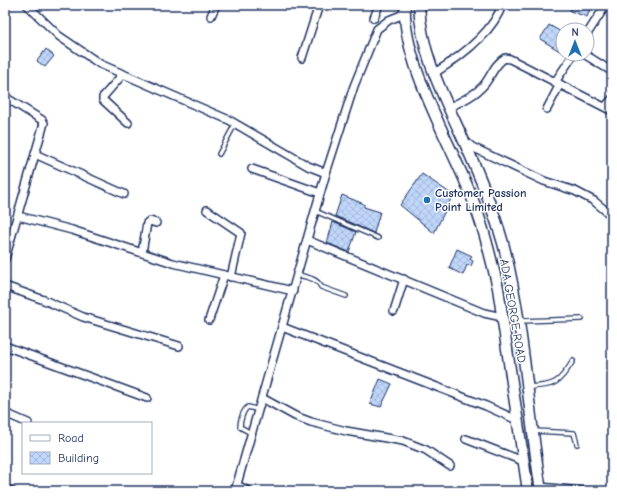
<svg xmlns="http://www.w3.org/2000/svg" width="617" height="496" font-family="'Comic Neue',sans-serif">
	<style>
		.building { fill: url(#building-cross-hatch); stroke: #1b2f5e }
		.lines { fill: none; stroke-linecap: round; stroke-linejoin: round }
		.service-casing { stroke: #1b2f5e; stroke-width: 6 }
		.minor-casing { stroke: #1b2f5e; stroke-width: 10 }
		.secondary-casing { stroke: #1b2f5e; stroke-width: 13 }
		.service { stroke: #fff; stroke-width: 3.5 }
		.minor { stroke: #fff; stroke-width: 7 }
		.secondary { stroke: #fff; stroke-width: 10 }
		.poi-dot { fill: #1f6fb2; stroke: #fff; stroke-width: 1.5 }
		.labels { text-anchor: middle; stroke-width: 3; stroke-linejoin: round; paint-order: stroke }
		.poi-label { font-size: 12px; font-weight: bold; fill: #1b2f5e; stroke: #fff; text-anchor: start }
		.street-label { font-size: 12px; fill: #1b2f5e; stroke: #fff }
	</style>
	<defs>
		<pattern id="building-cross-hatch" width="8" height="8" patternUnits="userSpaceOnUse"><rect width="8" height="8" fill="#c0d6fa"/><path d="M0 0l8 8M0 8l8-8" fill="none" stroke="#a4b8d9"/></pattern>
	</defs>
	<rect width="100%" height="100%" fill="#fff"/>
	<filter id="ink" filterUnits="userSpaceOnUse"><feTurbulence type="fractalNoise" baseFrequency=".025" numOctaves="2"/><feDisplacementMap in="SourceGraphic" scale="8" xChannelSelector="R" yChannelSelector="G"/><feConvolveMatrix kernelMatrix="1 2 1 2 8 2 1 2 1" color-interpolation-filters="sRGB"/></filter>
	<g filter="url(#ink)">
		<g class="building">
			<polygon points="572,5 592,5 587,17 570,11"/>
			<polygon points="549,25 563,33 563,53 540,39"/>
			<polygon points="46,49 54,56 45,67 37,61"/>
			<polygon points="422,174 453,195 434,233 400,205"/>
			<polygon points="342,195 364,204 364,207 380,212 374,233 335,216"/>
			<polygon points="333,222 356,232 349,252 327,243"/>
			<polygon points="457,249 472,256 470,259 473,261 471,266 467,265 463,275 449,268"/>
			<polygon points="380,379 392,384 381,407 370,404"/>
		</g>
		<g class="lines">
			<g class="service-casing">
				<g id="service">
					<polyline points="219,154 235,124"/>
					<polyline points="315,211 378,238"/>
					<path d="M 297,275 C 306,277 317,278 321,287 L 346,296"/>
					<polyline points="520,321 582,319"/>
					<path d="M 528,387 C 555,385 558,385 573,361"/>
					<polyline points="534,431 574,433 577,444"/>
					<path d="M 251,433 L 240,427 C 240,421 243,410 248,407 L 259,410"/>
				</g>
			</g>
			<g class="minor-casing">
				<g id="minor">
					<polyline points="27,5 59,36 100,64 229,120 308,166 326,173"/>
					<polyline points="211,16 216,5"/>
					<polyline points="374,18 379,5"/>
					<polyline points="587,34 606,5"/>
					<polyline points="584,54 608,69"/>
					<polyline points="302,58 319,5"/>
					<polyline points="123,74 103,97 103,100 128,123"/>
					<path d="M 433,74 C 457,59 493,33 502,5"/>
					<polyline points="555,82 574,54"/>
					<polyline points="5,97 42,120 44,123 5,259"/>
					<polyline points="606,106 612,99"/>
					<path d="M 448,108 C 460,102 474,96 483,86 C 491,77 494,64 505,58 L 510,59 L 612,111"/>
					<polyline points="547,109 560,84"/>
					<polyline points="465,141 472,147 544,181 575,191 594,201 612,216"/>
					<polyline points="35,154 124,194"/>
					<polyline points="252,169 320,193"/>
					<polyline points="207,210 241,233 231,277"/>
					<polyline points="18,216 72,230 173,263 293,291"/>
					<polyline points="307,240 484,313 502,317"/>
					<polyline points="142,253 147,223 150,221 156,223"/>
					<polyline points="5,286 44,300 83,317 179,346"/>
					<polyline points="394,311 404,279"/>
					<polyline points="209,320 224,275"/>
					<polyline points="282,327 486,406 517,420"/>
					<polyline points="5,346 147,398"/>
					<polyline points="262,398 295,416 311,422 346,431 403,441 426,450 450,466"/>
					<polyline points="5,413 28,423"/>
					<polyline points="466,439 523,461"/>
					<polyline points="237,485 248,491"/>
					<polyline points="540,487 582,491"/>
					<polyline points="5,489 12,491"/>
					<polyline points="235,491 326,173 354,86 377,29 389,20 404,14"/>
				</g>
			</g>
			<g class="secondary-casing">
				<g id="secondary">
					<path d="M 405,5 C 402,60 447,137 468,188 C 482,220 490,254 498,288 L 528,491"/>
					<path d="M 419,5 C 421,54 443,95 463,139 C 478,172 493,208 503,243 C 524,323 528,410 541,491"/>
				</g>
			</g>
			<use href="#service" class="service"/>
			<use href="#minor" class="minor"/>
			<use href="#secondary" class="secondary"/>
		</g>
	</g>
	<circle class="poi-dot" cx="427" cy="200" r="4"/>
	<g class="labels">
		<g class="poi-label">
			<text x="435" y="197">Customer Passion<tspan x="435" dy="14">Point Limited</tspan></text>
		</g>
		<g class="street-label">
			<text transform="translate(513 311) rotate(80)" y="4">ADA GEORGE ROAD</text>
		</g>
	</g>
	<rect width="617" height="496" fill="none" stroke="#fff" stroke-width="20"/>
	<rect x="10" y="10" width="597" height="476" fill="none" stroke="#1b2f5e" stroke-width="1.5" filter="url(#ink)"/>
	<rect x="22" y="422" width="130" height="52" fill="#ffffff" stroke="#a4acbf"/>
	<rect x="30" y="435" width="20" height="6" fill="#ffffff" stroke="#a4acbf"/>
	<text x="58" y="442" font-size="12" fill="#1b2f5e">Road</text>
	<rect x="30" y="452" width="20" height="12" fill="url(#building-cross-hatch)" stroke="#a4acbf"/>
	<text x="58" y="462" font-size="12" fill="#1b2f5e">Building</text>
	<g transform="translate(575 42)"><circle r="19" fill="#ffffff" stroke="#a4acbf"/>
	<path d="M0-3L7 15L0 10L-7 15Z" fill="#1f6fb2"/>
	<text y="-6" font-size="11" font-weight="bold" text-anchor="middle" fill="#1b2f5e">N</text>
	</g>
</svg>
